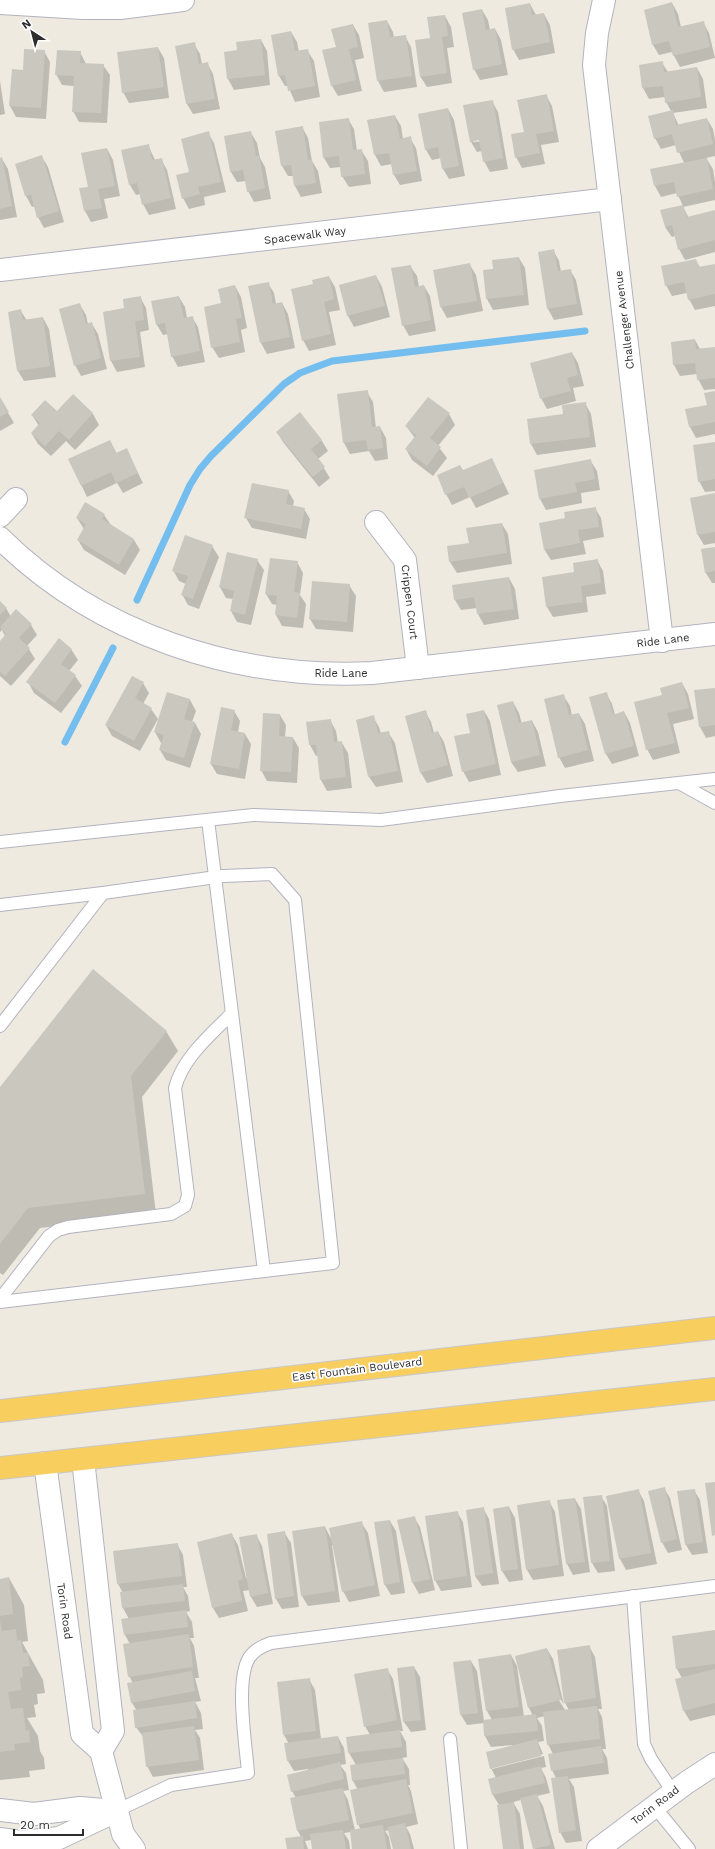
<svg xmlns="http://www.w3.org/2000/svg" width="715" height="1849" font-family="'Work Sans',sans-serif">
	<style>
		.shadow { fill: #0003; fill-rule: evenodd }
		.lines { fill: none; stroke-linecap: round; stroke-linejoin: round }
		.stream { stroke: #74bdef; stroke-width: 7 }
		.building { fill: #cac8be }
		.service-casing { stroke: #b3b3c0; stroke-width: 14 }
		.minor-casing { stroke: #b3b3c0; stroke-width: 24 }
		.trunk-casing { stroke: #c8c8c8; stroke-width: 24 }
		.service { stroke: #fff; stroke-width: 12 }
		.minor { stroke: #fff; stroke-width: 22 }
		.trunk { stroke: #f8ce5e; stroke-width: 22 }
		.labels { text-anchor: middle; stroke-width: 3.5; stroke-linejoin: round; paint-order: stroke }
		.street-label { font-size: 11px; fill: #2d2d2d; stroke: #fff }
	</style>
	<rect width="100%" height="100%" fill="#eeeae0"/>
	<g class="shadow">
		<polygon points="672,3 678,14 681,27 703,22 709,33 715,58 680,67 672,52 659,55 653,45"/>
		<polygon points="530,4 536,15 544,14 550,25 555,53 519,60 513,49"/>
		<polygon points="482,10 488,20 490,30 495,29 501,40 508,75 480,80 474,69"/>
		<polygon points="445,16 451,27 454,47 447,48 452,83 427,87 420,76 431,38"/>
		<polygon points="387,21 393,32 394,38 405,36 411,47 417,87 384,92 378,81 369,23"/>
		<polygon points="353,25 359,35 364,58 355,60 362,91 338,96 332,86"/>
		<polygon points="291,32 297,42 299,52 307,50 314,61 320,97 295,102 288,86 285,86 279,76"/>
		<polygon points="261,40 267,51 270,85 234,90 228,79 225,53 238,51"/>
		<polygon points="194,44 200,54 202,64 207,63 213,74 220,109 193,114 187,104"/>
		<polygon points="158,48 164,58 169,98 129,103 123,92"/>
		<polygon points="44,51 50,62 46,119 16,117 10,106 23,71"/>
		<polygon points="80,52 86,64 103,65 110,75 107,123 79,122 73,111 74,86 62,85 56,74"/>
		<polygon points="662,63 668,72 697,68 703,79 707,108 673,113 679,126 707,119 713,129 715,140 715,156 706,158 713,169 715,182 715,200 683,207 689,218 715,211 715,252 685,260 679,249 675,236 672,237 665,227 683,206 677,193 661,197 655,186 652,170 684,163 676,145 661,149 655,138 671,111 666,102 665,97 649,99 643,88 640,66"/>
		<polygon points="0,81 5,114 0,115"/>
		<polygon points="546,95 552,106 559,142 541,145 545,164 522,168 516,157 525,133"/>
		<path d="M 492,101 L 498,112 L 508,169 L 490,172 L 484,161 L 482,151 L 477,152 L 471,142 ZM 484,139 L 484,141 L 473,142 L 473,140 Z"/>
		<polygon points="448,109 454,120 465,176 449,179 443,169 441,158 432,160 426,150 419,115"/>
		<polygon points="395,116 401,126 403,139 410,138 416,148 422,181 400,185 394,175 392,164 381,166 375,155 369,120"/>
		<polygon points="348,119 354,129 357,151 361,150 368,161 371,184 349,187 342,176 341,167 330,168 324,158"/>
		<polygon points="302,127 308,138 312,161 318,171 322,193 301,197 295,186 293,176 288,176 282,166"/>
		<polygon points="208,133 214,143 226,192 204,197 205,205 189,209 183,198"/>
		<polygon points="251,133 257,143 260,158 265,167 271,199 254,202 248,191 246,181 237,182 231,172 225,137"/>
		<polygon points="148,145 155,160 161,159 167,170 176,209 149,215 143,204 140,194 136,195 130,185 122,151"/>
		<polygon points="107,149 113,160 120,196 104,199 108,218 91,222 85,211 80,189 89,188"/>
		<polygon points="42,157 48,167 64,222 44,228 38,217 35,206 32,207 26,196 16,164"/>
		<polygon points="0,159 2,159 8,169 17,217 0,220"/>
		<polygon points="553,250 559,261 561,272 570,270 576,280 583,315 554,320 548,309 539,253"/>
		<polygon points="519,258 525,268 529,305 493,310 487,299 484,271 494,269"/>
		<polygon points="696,260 700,268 715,265 715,306 695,310 689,299 687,293 672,296 666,285"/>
		<polygon points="470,265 476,275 483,311 447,318 441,307 434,271"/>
		<polygon points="410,266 417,276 419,287 424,286 430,296 436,331 409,336 403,325"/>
		<polygon points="376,276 382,287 390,317 354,327 348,316 340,285"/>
		<polygon points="329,277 335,287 340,310 329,312 336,345 309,351 303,340 314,285"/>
		<polygon points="268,283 274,293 276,304 282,303 288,314 295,348 267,354 261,343 250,287"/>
		<polygon points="235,286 241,297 247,328 241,330 245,352 219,358 212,347 222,304"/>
		<polygon points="140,297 146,308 149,330 140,332 145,367 117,372 111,361 104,312 126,309"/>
		<polygon points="179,297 185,307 187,318 192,317 198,327 205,362 178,367 172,356 168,334 163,335 157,325 152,302"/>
		<polygon points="80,305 86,315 88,325 92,324 98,334 107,369 81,376 75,365"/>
		<polygon points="21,311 27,321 43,318 49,329 56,377 24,381 18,371"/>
		<polygon points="695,340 700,349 715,348 715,389 704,390 698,379 697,374 680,376 674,365 672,343"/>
		<polygon points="572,353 578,363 584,386 573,388 576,401 547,409 541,398"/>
		<polygon points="367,392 373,402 376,428 380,427 386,438 388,459 375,461 369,451 350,454 344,443 338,395"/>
		<polygon points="715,392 715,434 696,438 690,427 686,410 708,406"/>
		<polygon points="73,395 93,414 99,425 75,450 66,441 51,456 38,444 32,434 39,426 32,415 57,412"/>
		<polygon points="0,399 14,423 0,431"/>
		<polygon points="585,403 591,414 596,447 537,455 531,444 528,420 564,415"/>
		<polygon points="300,414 322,441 328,451 318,459 330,478 319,487 283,442 277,432"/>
		<polygon points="449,414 455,425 438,446 447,458 433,476 412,460 406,449 415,438 406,426"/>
		<polygon points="110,441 117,454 126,449 143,483 123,493 117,483 87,497 69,459"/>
		<polygon points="715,443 715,491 705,492 699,481"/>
		<polygon points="492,459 509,494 476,508 470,497 452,505 446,494 463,471"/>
		<polygon points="590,460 597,471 600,490 581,493 582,503 546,510 540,499 535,471"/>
		<polygon points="288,491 294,501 293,506 304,509 310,519 306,539 252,528 246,518"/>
		<polygon points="715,494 715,543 704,545 698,535 691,499"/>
		<polygon points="595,508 601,518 604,537 583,541 586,554 551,560 544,549 566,519"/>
		<polygon points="104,515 111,525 134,540 140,550 125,575 84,550 78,540 84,529 77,518"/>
		<polygon points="502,524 508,534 512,564 457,573 450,562 448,547 470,544"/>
		<polygon points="212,546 219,557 199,609 188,605 182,594 186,584 179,581 173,570"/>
		<polygon points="715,548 715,583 712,583 706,573"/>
		<polygon points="257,560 264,570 251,625 237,622 231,611 233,599 226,598 220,587"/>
		<polygon points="597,560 603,571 606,594 586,597 588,612 553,617 547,607 576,573"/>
		<polygon points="297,562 303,573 300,595 306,604 303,628 282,626 276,615 277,605 272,604 266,594"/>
		<polygon points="509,578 515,589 519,619 484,625 478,614 477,608 461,610 455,600"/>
		<polygon points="349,585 356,596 353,632 316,629 310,619"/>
		<polygon points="0,603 6,608 11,617 31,625 37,635 27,646 35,659 11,686 0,676 0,642 5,636 2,630 0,632"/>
		<polygon points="71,649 78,660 69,671 75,676 82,686 61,713 34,693 28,682"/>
		<polygon points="143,683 149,693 143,704 151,709 158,719 140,751 112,736 106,725"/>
		<polygon points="682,683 688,694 694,719 673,724 680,753 653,760 647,749 663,696"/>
		<polygon points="715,689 715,736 706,738 700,727 695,691"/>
		<polygon points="167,693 190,700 196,711 192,722 195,723 201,734 190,768 166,760 160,750 161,743 155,732"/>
		<polygon points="606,693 612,704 615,715 624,712 630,723 639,756 612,764 606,754"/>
		<polygon points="563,695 570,706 572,716 579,714 585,724 594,761 565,768 559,757"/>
		<polygon points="513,702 519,713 522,724 532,721 538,732 546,766 518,772 511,762"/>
		<polygon points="234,711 240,721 238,732 245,734 251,744 245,779 217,774 211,764"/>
		<polygon points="425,711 431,722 434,733 438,732 444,742 453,776 427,783 421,773"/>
		<polygon points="484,711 490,721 501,775 469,782 463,771 471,734"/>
		<polygon points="280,715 286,725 285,737 293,738 299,748 297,783 267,781 261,770"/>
		<polygon points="373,717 379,727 381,734 388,732 395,743 403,782 376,787 369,777 357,720"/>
		<polygon points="330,720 336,731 338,743 342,743 348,753 352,788 327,791 321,780 318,755 316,756 310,745"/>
		<polygon points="166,1031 178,1051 142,1097 156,1214 40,1228 3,1275 0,1273 0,1089"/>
		<polygon points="664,1488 670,1498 682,1550 668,1553 662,1542"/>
		<polygon points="638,1490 644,1501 657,1564 626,1570 620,1559 608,1496"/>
		<polygon points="694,1490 700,1500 708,1553 692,1555 686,1545"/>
		<polygon points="601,1496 607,1506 615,1571 598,1573 592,1563"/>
		<polygon points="575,1499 581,1509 590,1572 573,1575 567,1564 558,1501"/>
		<polygon points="549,1501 555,1512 564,1576 533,1580 527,1570"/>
		<polygon points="509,1507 515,1518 523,1580 509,1582 502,1571 494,1509"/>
		<polygon points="483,1508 489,1519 499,1584 482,1586 475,1576"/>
		<polygon points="457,1512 463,1522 472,1587 441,1591 435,1580"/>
		<polygon points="414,1517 420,1527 435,1590 419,1594 413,1583 398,1521"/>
		<polygon points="390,1521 396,1531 405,1593 391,1595 385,1585"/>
		<polygon points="361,1522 368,1533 380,1596 349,1602 343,1591 334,1545 332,1545 340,1602 308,1606 302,1596 325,1527 332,1540"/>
		<polygon points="284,1532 291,1543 299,1607 282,1609 276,1599"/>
		<polygon points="232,1535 238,1545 246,1578 248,1578 256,1535 262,1546 273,1604 257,1607 251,1597 250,1590 243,1591 248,1611 219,1618 213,1608"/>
		<polygon points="177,1544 183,1555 187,1587 183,1587 188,1596 190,1611 186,1612 192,1622 194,1638 190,1638 194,1646 199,1678 195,1678 201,1701 195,1702 201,1713 203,1729 195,1730 200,1738 204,1770 153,1777 147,1766 144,1738 136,1727 137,1711 132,1703 129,1684 133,1683 129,1676 130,1644 125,1635 129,1619 123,1608 121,1593 123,1593 118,1584"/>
		<polygon points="9,1578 24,1605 28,1641 22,1642 43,1680 45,1693 37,1694 38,1704 34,1705 36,1717 27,1718 38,1736 40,1751 44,1758 45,1769 29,1771 30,1777 0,1780 0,1580"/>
		<polygon points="715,1631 715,1715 690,1721 684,1711 677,1679 682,1678 677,1669"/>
		<polygon points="589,1646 595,1657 602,1709 598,1709 602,1717 606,1749 602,1749 607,1758 609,1774 569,1779 574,1787 582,1841 566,1843 560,1832 556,1778 552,1770 553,1754 548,1744 545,1716 537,1718 542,1726 544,1741 538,1742 543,1754 492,1767 492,1769 544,1756 546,1767 541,1768 546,1778 550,1793 537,1796 543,1806 555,1849 535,1849 521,1800 513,1802 520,1814 524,1849 504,1849 499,1805 493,1795 490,1779 496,1778 491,1768 513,1745 491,1747 485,1736 484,1723 467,1725 461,1715 454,1663 471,1661 477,1671 484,1721 492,1720 487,1711 480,1660 511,1655 517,1666 524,1717 533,1716 529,1708 516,1657 547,1649 553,1659 564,1705 559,1696 557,1697 565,1710 569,1710 564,1701"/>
		<polygon points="414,1667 420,1677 426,1730 411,1732 404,1722 398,1669"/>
		<polygon points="387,1669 393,1679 403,1731 400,1731 406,1742 407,1757 402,1758 409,1769 410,1785 408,1785 411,1791 418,1824 406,1827 410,1834 414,1849 394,1849 389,1830 385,1831 389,1837 391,1849 353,1849 351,1832 344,1833 349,1841 350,1849 313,1849 312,1840 305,1841 308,1849 288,1849 301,1837 298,1831 296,1798 292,1791 308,1771 308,1769 294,1771 288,1761 289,1744 284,1735 309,1679 315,1690 321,1739 338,1737 344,1748 346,1764 340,1765 346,1773 349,1790 343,1791 348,1800 355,1830 361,1830 358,1824 358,1790 353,1781 351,1765 356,1765 349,1753 370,1735 365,1726"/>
	</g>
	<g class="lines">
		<g class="stream">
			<polyline points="137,600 190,485 200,469 211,456 284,384 300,373 332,361 585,331"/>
			<polyline points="65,742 113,648"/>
		</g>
	</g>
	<g class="building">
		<polygon points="672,2 678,27 704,21 710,47 673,56 669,41 652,45 644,10"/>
		<polygon points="530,3 532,15 544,13 550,42 512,50 505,8"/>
		<polygon points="482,9 486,30 495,28 502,64 473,70 462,13"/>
		<polygon points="445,15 448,36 442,37 447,73 420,77 415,40 430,38 427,17"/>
		<polygon points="387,20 390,37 406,35 412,76 377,81 368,23"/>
		<polygon points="353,24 358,47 349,49 356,80 331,86 322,50 336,47 331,29"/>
		<polygon points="291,31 295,51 308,49 315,86 288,91 285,75 278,76 271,35"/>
		<polygon points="261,39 265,75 227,79 224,52 237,50 236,42"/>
		<polygon points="195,42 199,64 208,62 215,99 186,104 175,46"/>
		<polygon points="158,47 164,87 122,93 117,52"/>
		<polygon points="24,49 45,50 41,108 9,106 12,69 23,70"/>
		<polygon points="57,50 81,51 80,63 104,64 101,113 72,112 74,76 55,75"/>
		<polygon points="663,61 664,72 697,67 701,97 665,103 663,86 642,88 639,65"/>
		<polygon points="547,94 554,131 536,134 540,153 515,158 511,134 524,132 517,100"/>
		<polygon points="493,100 503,158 483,162 479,140 470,142 463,105"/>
		<polygon points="448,108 459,166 442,169 438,147 425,150 418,114"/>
		<polygon points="673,110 676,125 707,118 713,144 677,153 672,134 654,139 648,116"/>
		<polygon points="395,115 400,139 411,136 417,171 393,175 389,153 374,155 367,120"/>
		<polygon points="349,118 353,150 362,149 365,174 341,177 339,156 323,158 319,122"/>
		<polygon points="303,126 308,160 312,160 316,183 294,186 291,165 281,166 275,131"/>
		<polygon points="209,131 221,182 198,187 200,194 182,199 176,175 189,172 181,139"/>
		<polygon points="251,131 256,156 259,156 265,188 247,192 243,170 230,172 224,136"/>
		<polygon points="149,144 152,160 162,158 171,198 142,205 137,183 129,185 121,150"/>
		<polygon points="107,148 115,186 98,189 102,208 84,211 79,188 88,187 81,153"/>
		<polygon points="42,155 59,211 37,218 31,195 25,196 15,164"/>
		<polygon points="2,157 12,206 0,209 0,158"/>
		<polygon points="707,158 713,189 677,197 674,182 654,186 650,169"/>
		<polygon points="683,205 687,217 715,210 715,240 678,250 672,225 665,227 660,210"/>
		<polygon points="554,249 558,271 571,269 577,304 547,309 538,252"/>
		<polygon points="519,257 524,295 486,299 483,270 493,269 492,260"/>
		<polygon points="696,259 698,267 715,264 715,294 688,300 684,282 665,286 661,266"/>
		<polygon points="470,263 477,301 440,307 433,270"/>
		<polygon points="411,265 415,287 424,285 431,320 402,326 391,268"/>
		<polygon points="376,275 385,306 347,316 339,285"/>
		<polygon points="329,276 334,299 324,302 331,334 302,341 291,289 313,284 312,280"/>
		<polygon points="269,282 273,304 282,302 290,337 260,343 248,286"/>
		<polygon points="235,285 242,318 236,319 240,342 211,348 204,307 221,303 218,289"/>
		<polygon points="141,296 144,320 135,321 140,357 110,361 103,312 124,308 123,299"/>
		<polygon points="179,296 184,318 193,316 200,351 171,357 165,323 156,325 151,301"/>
		<polygon points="80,303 86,324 92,322 101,358 74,366 59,309"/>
		<polygon points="21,309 23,320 43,317 50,366 17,371 8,312"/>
		<polygon points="695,339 696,349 715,347 715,378 697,380 695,363 673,365 671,342"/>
		<polygon points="572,352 578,375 567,378 571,391 540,399 530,363"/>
		<polygon points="368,390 372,427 380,426 383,448 368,450 366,440 343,443 337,394"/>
		<polygon points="715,391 715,422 689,427 685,409 707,405 704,393"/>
		<polygon points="73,394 93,413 69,440 59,431 45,446 31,433 40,423 31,415 45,400 57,411"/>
		<polygon points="0,397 9,412 0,417"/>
		<polygon points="428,397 450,413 430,438 441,447 427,466 405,449 416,435 405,426"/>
		<polygon points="586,402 590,437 530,444 527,419 563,414 562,405"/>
		<polygon points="300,412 322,440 311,449 325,467 313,477 276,432"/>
		<polygon points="110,440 116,453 127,448 138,473 116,483 111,472 81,486 68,459"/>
		<polygon points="715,442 715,479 698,482 693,445"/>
		<polygon points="492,458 503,483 469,498 464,487 445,495 437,475 460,465 463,470"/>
		<polygon points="591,459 595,479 575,483 577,492 539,499 534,470"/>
		<polygon points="252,483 289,490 286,504 305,508 301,529 244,518"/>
		<polygon points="715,493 715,532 697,535 690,498"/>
		<polygon points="85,502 105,514 102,519 134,539 119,565 77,540 86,524 76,518"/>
		<polygon points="596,507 599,527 578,530 580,543 544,550 539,523 565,518 564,512"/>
		<polygon points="502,523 507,553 449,562 447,546 469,543 466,528"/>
		<polygon points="185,535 213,545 193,599 181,595 188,576 172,571"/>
		<polygon points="715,547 715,571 705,573 701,549"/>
		<polygon points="227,552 258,559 245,615 230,611 234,591 219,587"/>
		<polygon points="270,558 298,561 294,592 300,593 297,618 275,615 277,596 265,594"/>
		<polygon points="598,559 601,583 581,586 583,602 546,607 542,577 574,572 573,563"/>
		<polygon points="509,577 514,609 477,614 474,597 454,600 452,585"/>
		<polygon points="312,581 350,584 347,622 309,619"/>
		<polygon points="0,601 7,608 0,615"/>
		<polygon points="16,609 32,624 19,638 30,648 5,676 0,672 0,641 6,634 0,627"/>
		<polygon points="59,638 72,649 61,664 76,675 55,703 26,682"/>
		<polygon points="132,676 144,682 135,698 152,708 134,741 105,725"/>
		<polygon points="682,682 689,708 667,713 675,743 646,750 634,702 662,695 660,688"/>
		<polygon points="715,688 715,725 699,727 694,690"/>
		<polygon points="167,692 190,699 184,719 195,722 184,758 159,750 164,735 154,732"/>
		<polygon points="607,692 613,715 624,711 634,746 605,754 589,697"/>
		<polygon points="564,694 569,715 579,713 588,750 558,758 544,699"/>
		<polygon points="513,701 519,723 532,720 540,755 511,762 497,705"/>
		<polygon points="221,707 235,710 231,730 245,733 239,769 210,764"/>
		<polygon points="426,710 432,733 438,731 448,765 420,773 405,716"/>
		<polygon points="484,710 496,764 462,772 454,736 470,733 466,714"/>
		<polygon points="263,713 280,714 279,736 293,737 291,772 260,771"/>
		<polygon points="374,715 378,733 389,731 398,771 368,777 356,720"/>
		<polygon points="331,719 334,742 342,741 346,777 320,780 316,745 309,745 306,722"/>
		<polygon points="93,969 167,1031 131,1076 145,1194 28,1208 0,1244 0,1087"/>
		<polygon points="715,1482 715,1535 712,1536 705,1483"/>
		<polygon points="665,1487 677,1539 661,1543 648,1491"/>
		<polygon points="639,1489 651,1553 619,1559 606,1496"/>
		<polygon points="695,1489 703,1542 685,1545 677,1491"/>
		<polygon points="602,1495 610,1561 591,1563 583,1497"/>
		<polygon points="575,1498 585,1562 566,1564 557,1500"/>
		<polygon points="550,1500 559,1565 526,1570 517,1505"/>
		<polygon points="509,1506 518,1569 501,1571 493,1509"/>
		<polygon points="484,1507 493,1573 475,1576 466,1510"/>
		<polygon points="458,1511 467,1576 434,1581 425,1516"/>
		<polygon points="415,1516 430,1579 412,1583 397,1520"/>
		<polygon points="390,1520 400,1582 384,1585 374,1522"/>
		<polygon points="362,1521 375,1585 342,1592 329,1528"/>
		<polygon points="325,1526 335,1591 301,1596 292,1531"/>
		<polygon points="285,1531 294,1596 275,1599 267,1534"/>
		<polygon points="232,1533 243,1579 238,1581 242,1601 212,1608 197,1542"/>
		<polygon points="257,1534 268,1593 250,1597 239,1537"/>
		<polygon points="178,1543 182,1576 117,1584 113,1551"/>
		<polygon points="9,1577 13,1614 0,1616 0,1579"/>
		<polygon points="183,1584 185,1601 122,1608 120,1592"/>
		<polygon points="186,1610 188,1627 124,1635 121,1619"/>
		<polygon points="0,1621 2,1631 16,1629 17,1641 21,1640 23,1653 28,1653 30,1666 22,1667 23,1677 20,1678 21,1690 8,1692 11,1709 23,1708 26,1731 29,1730 30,1742 14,1744 15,1750 0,1752"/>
		<polygon points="715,1630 715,1664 676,1669 672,1636"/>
		<polygon points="189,1634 193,1667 128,1677 123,1644"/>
		<polygon points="590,1645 596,1698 564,1703 557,1650"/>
		<polygon points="547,1648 561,1700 528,1708 515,1656"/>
		<polygon points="511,1654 519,1707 486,1711 478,1659"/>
		<polygon points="471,1660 478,1713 460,1715 453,1662"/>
		<polygon points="414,1666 421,1720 403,1722 397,1668"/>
		<polygon points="388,1668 397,1720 364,1727 354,1674"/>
		<polygon points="715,1669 715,1703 683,1711 675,1679"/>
		<polygon points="192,1671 195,1691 131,1703 127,1683"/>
		<polygon points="310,1678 316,1731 283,1735 277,1682"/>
		<polygon points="195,1701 197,1718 135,1728 133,1710"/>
		<polygon points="597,1706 600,1739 547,1745 543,1712"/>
		<polygon points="536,1714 538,1731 484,1736 483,1720"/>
		<polygon points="194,1726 199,1760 146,1767 142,1733"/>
		<polygon points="400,1730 402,1747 348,1753 346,1737"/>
		<polygon points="338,1736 341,1753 287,1761 284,1743"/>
		<polygon points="537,1739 541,1756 490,1769 486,1752"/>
		<polygon points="601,1746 604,1763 551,1771 548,1754"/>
		<polygon points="403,1758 405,1774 352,1781 350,1765"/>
		<polygon points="340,1762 344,1779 291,1792 287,1775"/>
		<polygon points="541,1766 545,1783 492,1795 488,1779"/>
		<polygon points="568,1776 576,1830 559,1833 551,1778"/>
		<polygon points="406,1779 413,1813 357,1825 350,1790"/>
		<polygon points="343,1788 349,1820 297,1831 290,1798"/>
		<polygon points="537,1794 551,1845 533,1849 520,1798"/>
		<polygon points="514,1802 520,1849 503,1849 497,1805"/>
		<polygon points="405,1823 411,1849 393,1849 387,1827"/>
		<polygon points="383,1825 387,1849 352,1849 350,1830"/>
		<polygon points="343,1830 346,1849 312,1849 310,1834"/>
		<polygon points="303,1836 304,1849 287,1849 285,1838"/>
	</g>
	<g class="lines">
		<g class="service-casing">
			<g id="service">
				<polyline points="679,783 715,803"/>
				<polyline points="208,820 264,1271"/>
				<polyline points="0,842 253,815 381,820 560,796 715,779"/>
				<polyline points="0,905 103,893 223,876 272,874 295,900 333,1263 0,1302"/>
				<polyline points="0,1026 103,893"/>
				<path d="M 0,1299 L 49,1236 L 58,1230 L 68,1227 L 171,1214 L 185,1206 L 188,1195 L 175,1088 C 183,1057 211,1035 232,1013"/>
				<polyline points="633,1596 644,1744 651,1759 673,1792"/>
				<polyline points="450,1739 461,1849"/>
				<polyline points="654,1806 689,1849"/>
				<path d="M 116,1811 L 171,1785 L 248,1773 C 246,1745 235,1681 249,1658 C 254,1650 262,1646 271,1643 L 715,1586"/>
			</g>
		</g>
		<g class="minor-casing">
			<g id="minor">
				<polyline points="604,0 597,33 594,65 662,641"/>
				<polyline points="0,3 83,8 120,8 183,0"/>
				<polyline points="0,270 610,199"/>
				<polyline points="0,516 16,499"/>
				<polyline points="376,522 405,560 418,668"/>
				<path d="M 0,538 C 97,634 236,680 372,673 L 715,634"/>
				<polyline points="83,1459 113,1731 101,1751"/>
				<polyline points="45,1463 82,1734 101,1751 123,1834 134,1849"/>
				<polyline points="0,1810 34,1814 80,1808 116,1811"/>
				<polyline points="0,1839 21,1842 59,1838 116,1811"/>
				<polyline points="598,1849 686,1783 715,1764"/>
			</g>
		</g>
		<g class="trunk-casing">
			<g id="trunk">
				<polyline points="0,1411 715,1328"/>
				<polyline points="0,1468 715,1389"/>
			</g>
		</g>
		<use href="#service" class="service"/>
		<use href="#minor" class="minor"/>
		<use href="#trunk" class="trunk"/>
	</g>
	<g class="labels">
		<g class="street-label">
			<text transform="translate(305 235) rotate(-7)" y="4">Spacewalk Way</text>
			<text transform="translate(624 320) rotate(-97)" y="4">Challenger Avenue</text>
			<text transform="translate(410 602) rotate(83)" y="4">Crippen Court</text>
			<text transform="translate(663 640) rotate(-7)" y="4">Ride Lane</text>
			<text x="341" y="677">Ride Lane</text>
			<text transform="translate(357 1369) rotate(-7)" y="4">East Fountain Boulevard</text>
			<text transform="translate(65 1611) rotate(82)" y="4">Torin Road</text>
			<text transform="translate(655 1805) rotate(-37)" y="4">Torin Road</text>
		</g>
	</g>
	<g transform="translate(32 32) rotate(324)" stroke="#ffffff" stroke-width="3" paint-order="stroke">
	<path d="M0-3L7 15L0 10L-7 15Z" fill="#2d2d2d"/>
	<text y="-6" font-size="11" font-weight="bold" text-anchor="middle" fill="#2d2d2d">N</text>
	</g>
	<path d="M14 1829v6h69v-6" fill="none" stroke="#2d2d2d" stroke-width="2"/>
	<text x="20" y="1829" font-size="12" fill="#2d2d2d" stroke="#ffffff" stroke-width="3" paint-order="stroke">20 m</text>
</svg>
